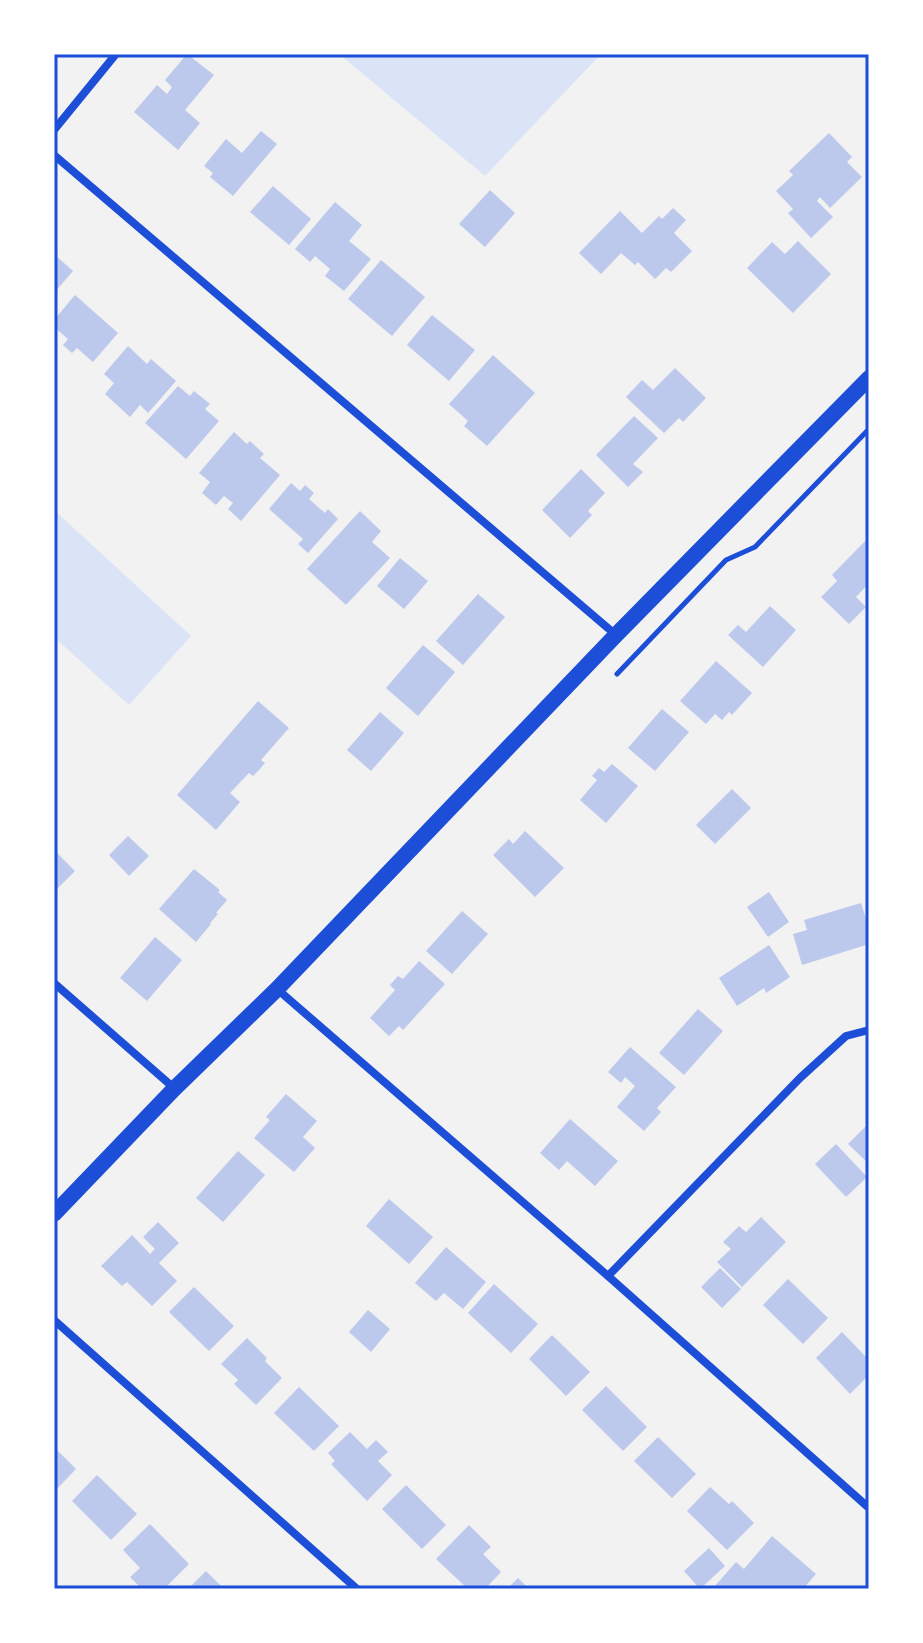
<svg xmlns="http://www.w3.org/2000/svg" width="923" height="1643" viewBox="0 0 923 1643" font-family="Helvetica,sans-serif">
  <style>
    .green { fill: #dbe4f7 }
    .building { fill: #bdc9ec }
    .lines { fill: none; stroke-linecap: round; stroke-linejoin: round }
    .path { stroke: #1d4ed8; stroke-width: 5 }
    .minor { stroke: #1d4ed8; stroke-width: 8 }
    .secondary { stroke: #1d4ed8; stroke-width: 16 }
    .neatline { fill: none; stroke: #1d4ed8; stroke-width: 3 }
  </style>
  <rect width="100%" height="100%" fill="#f2f2f2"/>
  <g class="green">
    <path d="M 339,54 L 601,54 L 485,176 Z"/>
    <path d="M 54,510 L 191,636 L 129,705 L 54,637 Z"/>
  </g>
  <g class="building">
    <path d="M 187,54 L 214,75 L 185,110 L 200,123 L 178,150 L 134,112 L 157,85 L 167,94 L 172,87 L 165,80 Z"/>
    <path d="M 261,131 L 277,144 L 233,196 L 210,177 L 213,173 L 204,166 L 226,139 L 242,153 Z"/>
    <path d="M 829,133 L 852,157 L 847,162 L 862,177 L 830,208 L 820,197 L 817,201 L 833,217 L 811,238 L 788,213 L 793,209 L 776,191 L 793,175 L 789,171 Z"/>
    <path d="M 273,186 L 311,219 L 289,245 L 250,212 Z"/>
    <path d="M 490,190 L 515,213 L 485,247 L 459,224 Z"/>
    <path d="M 335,202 L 362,225 L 349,241 L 371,259 L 344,291 L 325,276 L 330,269 L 315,256 L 310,262 L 295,249 Z"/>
    <path d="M 673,208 L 686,220 L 674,233 L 692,251 L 671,272 L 666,268 L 655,279 L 638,262 L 635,265 L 621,253 L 601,274 L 579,253 L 620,211 L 642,233 L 659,216 L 662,219 Z"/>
    <path d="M 798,241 L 831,274 L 793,313 L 747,268 L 772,242 L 785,254 Z"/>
    <path d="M 54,248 L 58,252 L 55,255 L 73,271 L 54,293 Z"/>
    <path d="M 381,260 L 425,297 L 392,336 L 348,299 Z"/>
    <path d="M 75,295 L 118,333 L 93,362 L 77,348 L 72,353 L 63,345 L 68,339 L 54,327 L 54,320 Z"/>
    <path d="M 432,315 L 475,350 L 449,381 L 407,345 Z"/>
    <path d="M 128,346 L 147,364 L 151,359 L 176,381 L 148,413 L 140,405 L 130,417 L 105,394 L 114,383 L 104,374 Z"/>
    <path d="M 493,355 L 535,393 L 487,446 L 464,426 L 468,421 L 449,404 Z"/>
    <path d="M 675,368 L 706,398 L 683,422 L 679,418 L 664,433 L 626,397 L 642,380 L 653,390 Z"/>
    <path d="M 178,386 L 190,396 L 194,391 L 210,404 L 205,409 L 219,421 L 186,459 L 145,423 Z"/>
    <path d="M 634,416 L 658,438 L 633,464 L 643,472 L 628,487 L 596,455 Z"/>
    <path d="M 234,432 L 247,444 L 250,441 L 264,454 L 260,458 L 280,475 L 241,521 L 228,509 L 233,503 L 224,496 L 216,505 L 202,493 L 210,482 L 199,473 Z"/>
    <path d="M 581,469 L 605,493 L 588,511 L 592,515 L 570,538 L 542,510 Z"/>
    <path d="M 291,483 L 300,491 L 305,485 L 314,493 L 309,499 L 325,513 L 328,509 L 338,519 L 308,553 L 298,544 L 303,539 L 269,509 Z"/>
    <path d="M 360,511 L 381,531 L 372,542 L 390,558 L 346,605 L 307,569 Z"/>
    <path d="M 869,537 L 869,583 L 856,597 L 866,607 L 849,624 L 821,597 L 837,581 L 832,575 Z"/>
    <path d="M 400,558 L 428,581 L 404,609 L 377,586 Z"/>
    <path d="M 478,594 L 505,617 L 463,665 L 436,641 Z"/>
    <path d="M 770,606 L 796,630 L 763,667 L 728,635 L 738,625 L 746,632 Z"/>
    <path d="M 423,645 L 455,672 L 418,716 L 386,688 Z"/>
    <path d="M 716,661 L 752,693 L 732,715 L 729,712 L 722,720 L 715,714 L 706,724 L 680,701 Z"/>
    <path d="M 258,701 L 289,728 L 261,760 L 265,763 L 258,771 L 253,776 L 249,773 L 230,793 L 240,802 L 216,830 L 177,795 Z"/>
    <path d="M 662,709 L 689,732 L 655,771 L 628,748 Z"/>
    <path d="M 380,712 L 404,733 L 371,771 L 347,750 Z"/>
    <path d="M 612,764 L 638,786 L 606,823 L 580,800 L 597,780 L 592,776 L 599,768 L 604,772 Z"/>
    <path d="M 732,789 L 751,808 L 715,844 L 696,825 Z"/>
    <path d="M 525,831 L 564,868 L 535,897 L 493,855 L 509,839 L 513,844 Z"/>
    <path d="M 128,836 L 149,856 L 129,876 L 109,855 Z"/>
    <path d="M 54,850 L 75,871 L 54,892 Z"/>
    <path d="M 194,869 L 220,890 L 218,892 L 227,900 L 216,913 L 218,914 L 210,923 L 211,924 L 196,942 L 159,909 Z"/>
    <path d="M 769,892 L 789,922 L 768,937 L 747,907 Z"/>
    <path d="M 861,903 L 869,928 L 869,944 L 802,965 L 793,934 L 807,930 L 804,920 Z"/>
    <path d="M 462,911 L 488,934 L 452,974 L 426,951 Z"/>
    <path d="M 155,937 L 182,960 L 147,1001 L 120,978 Z"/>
    <path d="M 769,945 L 790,977 L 766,993 L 764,988 L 737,1006 L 719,978 Z"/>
    <path d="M 419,961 L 445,984 L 403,1030 L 399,1026 L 389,1036 L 370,1018 L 395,990 L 390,985 L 398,976 L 403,979 Z"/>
    <path d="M 698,1009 L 723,1031 L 684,1075 L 659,1053 Z"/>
    <path d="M 630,1047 L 676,1087 L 657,1108 L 661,1112 L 644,1131 L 617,1107 L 635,1086 L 625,1077 L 621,1083 L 608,1072 Z"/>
    <path d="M 286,1094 L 317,1121 L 303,1137 L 315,1148 L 294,1172 L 254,1138 L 270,1120 L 266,1117 Z"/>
    <path d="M 570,1119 L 618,1161 L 595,1186 L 567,1161 L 559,1170 L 540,1153 Z"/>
    <path d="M 869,1123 L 869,1164 L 848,1144 Z"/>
    <path d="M 836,1144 L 867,1177 L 846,1197 L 815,1164 Z"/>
    <path d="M 238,1151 L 265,1175 L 223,1222 L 196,1198 Z"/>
    <path d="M 389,1199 L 433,1237 L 409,1264 L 366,1226 Z"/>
    <path d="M 761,1217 L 786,1242 L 742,1287 L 717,1262 L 731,1249 L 723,1242 L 739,1226 L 746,1232 Z"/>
    <path d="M 158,1222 L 179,1243 L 159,1263 L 177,1281 L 152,1306 L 127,1282 L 122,1286 L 101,1266 L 132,1235 L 150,1254 L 155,1249 L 143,1237 Z"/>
    <path d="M 446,1247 L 486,1282 L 463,1309 L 444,1293 L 436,1301 L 415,1283 Z"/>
    <path d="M 720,1268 L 741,1289 L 722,1308 L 701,1287 Z"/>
    <path d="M 788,1279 L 828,1318 L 803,1344 L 763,1305 Z"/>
    <path d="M 494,1284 L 538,1324 L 511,1353 L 468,1313 Z"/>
    <path d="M 194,1287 L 234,1326 L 209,1351 L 169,1312 Z"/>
    <path d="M 368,1310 L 390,1329 L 371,1352 L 349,1332 Z"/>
    <path d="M 842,1332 L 869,1360 L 869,1375 L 850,1394 L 816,1358 Z"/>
    <path d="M 552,1335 L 590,1372 L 566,1396 L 529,1359 Z"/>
    <path d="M 247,1338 L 267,1358 L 265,1361 L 282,1378 L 256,1405 L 234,1384 L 238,1380 L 221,1364 Z"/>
    <path d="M 606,1386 L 647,1427 L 623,1451 L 582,1410 Z"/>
    <path d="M 299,1387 L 339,1426 L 314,1451 L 274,1413 Z"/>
    <path d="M 350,1432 L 367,1449 L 376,1440 L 388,1452 L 378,1461 L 392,1475 L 367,1501 L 331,1464 L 335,1461 L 328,1453 Z"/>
    <path d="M 658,1437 L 696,1474 L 672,1498 L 634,1461 Z"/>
    <path d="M 54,1447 L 76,1469 L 54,1492 Z"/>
    <path d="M 97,1475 L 137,1514 L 111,1540 L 72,1501 Z"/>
    <path d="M 406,1485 L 446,1525 L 422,1549 L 382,1509 Z"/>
    <path d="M 710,1487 L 729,1504 L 732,1501 L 754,1523 L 727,1550 L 687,1511 Z"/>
    <path d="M 150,1524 L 189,1564 L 164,1589 L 161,1587 L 159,1589 L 142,1589 L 130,1577 L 140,1568 L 123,1550 Z"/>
    <path d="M 469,1525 L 491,1547 L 483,1554 L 501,1572 L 485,1589 L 468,1589 L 436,1559 Z"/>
    <path d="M 772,1536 L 816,1574 L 803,1589 L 746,1589 L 743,1586 L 741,1589 L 717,1589 L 714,1587 L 736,1562 L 744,1569 Z"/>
    <path d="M 709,1548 L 725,1566 L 700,1589 L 684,1571 Z"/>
    <path d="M 206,1571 L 224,1589 L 188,1589 Z"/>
    <path d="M 518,1578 L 529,1589 L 507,1589 Z"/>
  </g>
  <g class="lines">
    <path class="path" d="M 617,674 L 726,560 L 755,547 L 869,429"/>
    <g class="minor">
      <path d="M 54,130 L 116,54"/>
      <path d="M 54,155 L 616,635"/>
      <path d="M 54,983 L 174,1088"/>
      <path d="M 277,989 L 608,1276 L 869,1508"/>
      <path d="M 608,1276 L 800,1078 L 846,1036 L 869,1030"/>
      <path d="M 54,1320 L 357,1589"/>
    </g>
    <path class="secondary" d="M 54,1214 L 174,1089 L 277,989 L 616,635 L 869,378"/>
  </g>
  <rect width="923" height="1643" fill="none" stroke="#ffffff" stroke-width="112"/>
  <rect x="56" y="56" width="811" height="1531" class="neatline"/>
</svg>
